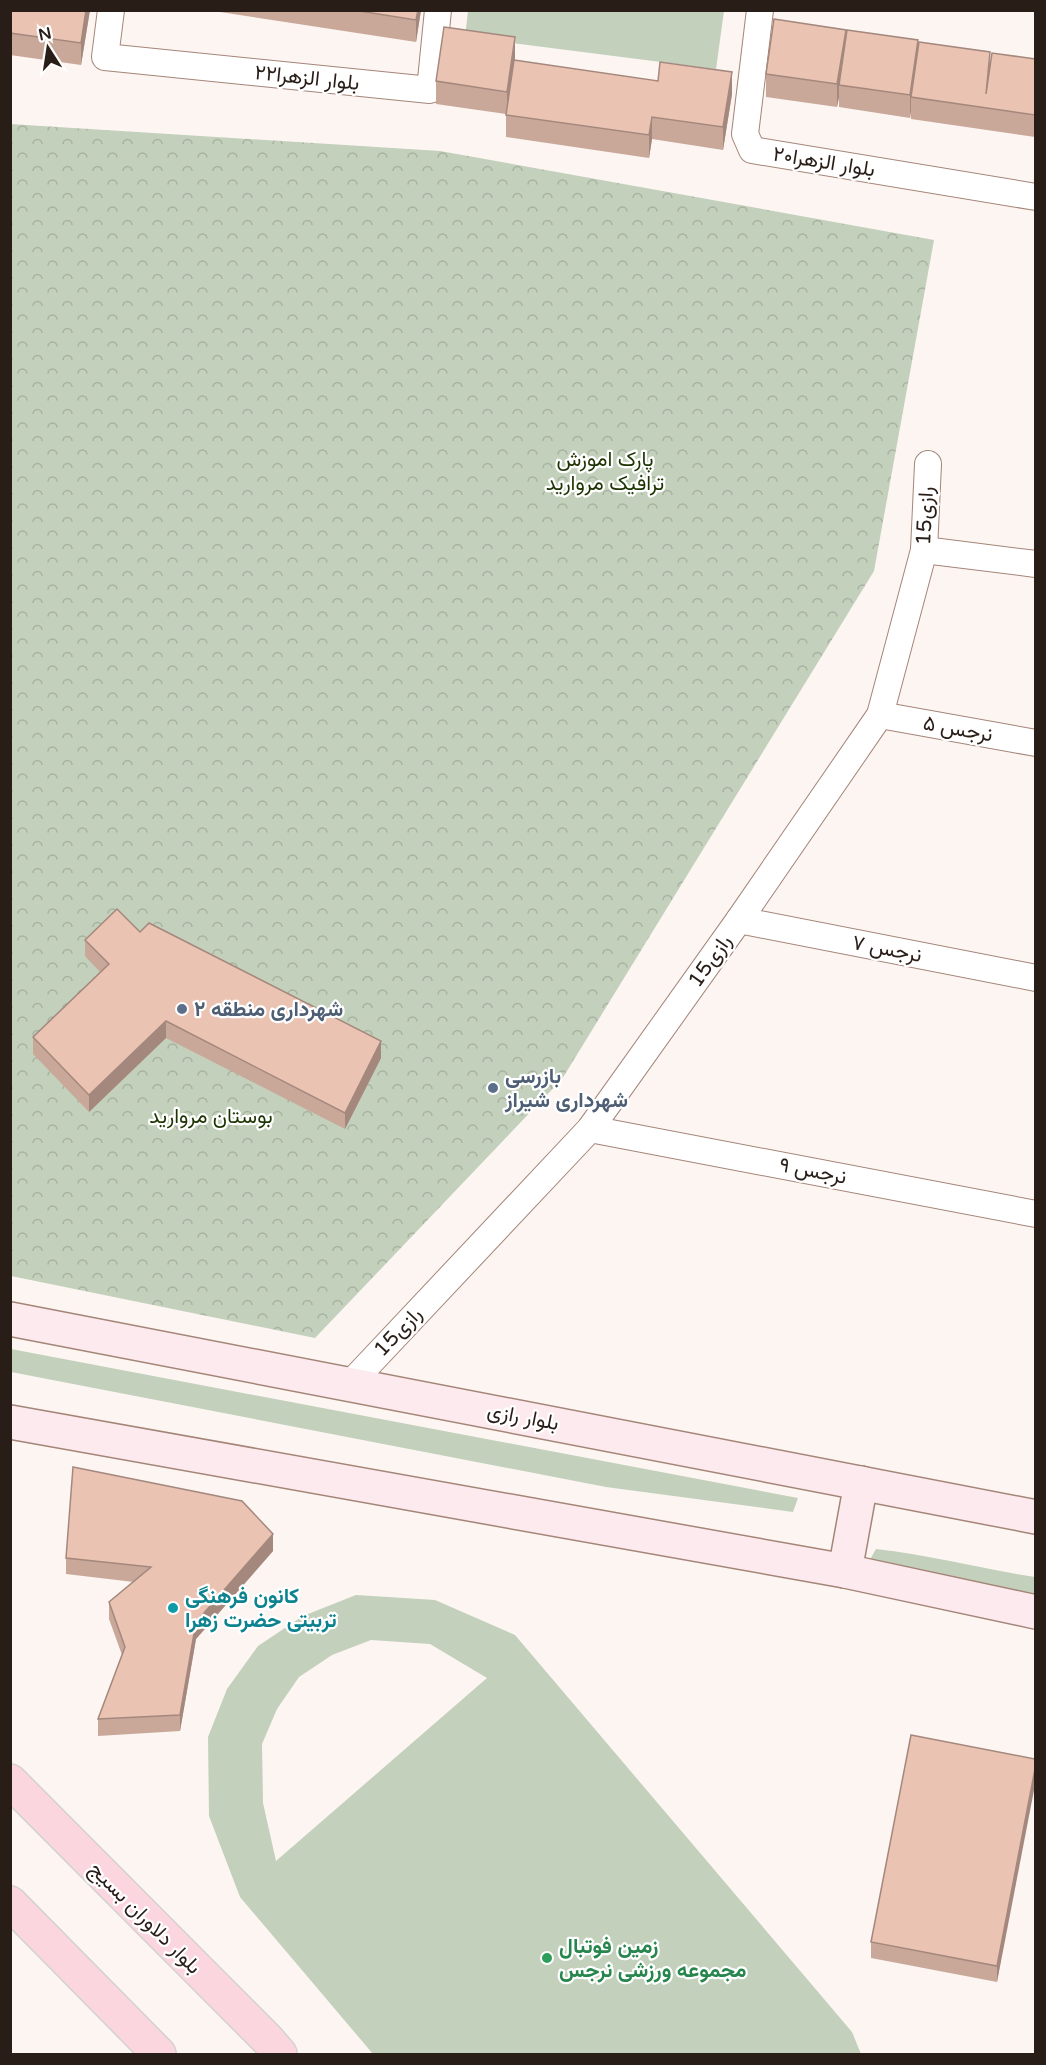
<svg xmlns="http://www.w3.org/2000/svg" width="1046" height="2065" viewBox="0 0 1046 2065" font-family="'Varela Round',Vazirmatn,sans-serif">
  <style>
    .grass { fill: #c3d0bb; fill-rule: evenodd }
    .park { fill: url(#park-crowns) }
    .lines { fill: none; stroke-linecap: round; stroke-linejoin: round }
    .street-casing { stroke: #a48578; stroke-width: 28 }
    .secondary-casing { stroke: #a48578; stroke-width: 36 }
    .primary-casing { stroke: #d4d2d1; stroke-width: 36 }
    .street { stroke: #fff; stroke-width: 26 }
    .secondary { stroke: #fdeaef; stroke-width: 33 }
    .primary { stroke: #fbd6df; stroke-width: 33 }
    .wall { fill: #c9a89a }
    .shaded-wall { fill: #a4887d }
    .building { fill: #eac3b3; stroke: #a4887d; stroke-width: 1.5 }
    .service-dot { fill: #5c6f8a; stroke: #fff; stroke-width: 2 }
    .culture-dot { fill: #0f9aa8; stroke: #fff; stroke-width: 2 }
    .leisure-dot { fill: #2e9e5b; stroke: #fff; stroke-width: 2 }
    .labels { text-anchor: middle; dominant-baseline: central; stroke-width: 4.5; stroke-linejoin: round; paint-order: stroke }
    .street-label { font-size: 21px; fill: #291d18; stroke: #fff }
    .park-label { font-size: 21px; fill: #1d3402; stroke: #fff }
    .service-label { font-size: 21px; font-weight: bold; fill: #4e5e75; stroke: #fff; text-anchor: start }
    .culture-label { font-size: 21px; font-weight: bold; fill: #0d838f; stroke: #fff; text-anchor: start }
    .leisure-label { font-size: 21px; font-weight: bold; fill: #27864d; stroke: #fff; text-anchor: start }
  </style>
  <defs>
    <pattern id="park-crowns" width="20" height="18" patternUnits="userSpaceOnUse" patternTransform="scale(1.5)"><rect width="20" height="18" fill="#c3d0bb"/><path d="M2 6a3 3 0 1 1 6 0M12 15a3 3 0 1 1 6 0" fill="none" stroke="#a8b2a0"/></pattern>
  </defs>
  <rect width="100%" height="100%" fill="#fcf5f2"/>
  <g class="grass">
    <path d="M 468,11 L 724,11 L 716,69 L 465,37 Z"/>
    <path d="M 10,1349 L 11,1349 L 798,1498 L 793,1512 L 606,1487 L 11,1372 Z"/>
    <path d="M 876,1549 C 930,1555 982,1569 1035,1577 L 1035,1595 L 868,1563 Z"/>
    <path d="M 356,1595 L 435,1600 L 515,1635 L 852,2032 L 861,2054 L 373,2054 L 240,1897 L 209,1816 L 208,1737 L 227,1689 L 258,1646 L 303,1616 ZM 371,1640 L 430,1644 L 487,1678 L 276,1861 L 263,1803 L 262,1744 L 277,1709 L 299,1677 L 332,1655 Z"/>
  </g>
  <path class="park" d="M 10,124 L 440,151 L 934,240 L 874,571 L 562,1079 L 315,1338 L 11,1276 Z"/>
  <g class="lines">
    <g class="street-casing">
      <g id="street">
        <path d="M 111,10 L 105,57 L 430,90 L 438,10"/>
        <path d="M 760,10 L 745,134 L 752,150 L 1036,197"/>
        <path d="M 924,550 L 1036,564"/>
        <path d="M 880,715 L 1036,743"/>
        <path d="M 739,920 L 1036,978"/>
        <path d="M 590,1129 L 1036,1214"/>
        <path d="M 350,1384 L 590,1129 L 739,920 L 880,715 L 924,550 L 928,464"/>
      </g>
    </g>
    <g class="secondary-casing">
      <g id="secondary">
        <path d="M 10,1319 L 1036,1517"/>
        <path d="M 10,1422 L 845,1571 L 1036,1612"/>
        <path d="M 845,1571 L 861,1483"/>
      </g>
    </g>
    <g class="primary-casing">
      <g id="primary">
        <path d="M 10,1781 L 268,2040 L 280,2054"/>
        <path d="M 10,1903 L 159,2054"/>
      </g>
    </g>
    <use href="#street" class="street"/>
    <use href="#secondary" class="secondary"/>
    <use href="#primary" class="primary"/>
  </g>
  <g class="wall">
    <path d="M 10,10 L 90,10 L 81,65 L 10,55 Z"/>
    <path d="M 207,10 L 421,10 L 416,42 Z"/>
    <path d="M 846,39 L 918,49 L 990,62 L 1035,59 L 1035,137 L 911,119 L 911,110 L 910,118 L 839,107 L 839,97 L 837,107 L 766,97 L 766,74 Z"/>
    <path d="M 515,60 L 732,94 L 723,150 L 652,139 L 649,158 L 506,137 L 506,114 L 436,104 L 436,81 Z"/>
    <path d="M 140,932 L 381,1058 L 345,1129 L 166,1038 L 89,1112 L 33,1054 L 33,1037 L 100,972 L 85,956 L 85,940 Z"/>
    <path d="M 273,1551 L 196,1639 L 180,1731 L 98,1736 L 98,1719 L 122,1655 L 109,1619 L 109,1602 L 134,1582 L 66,1574 L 66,1558 Z"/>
    <path d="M 1035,1759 L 997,1982 L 871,1958 L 871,1942 Z"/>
  </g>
  <g class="shaded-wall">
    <path d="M 86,10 L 90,10 L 81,65 L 81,43 Z"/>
    <path d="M 418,10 L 421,10 L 416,42 L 416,20 Z"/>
    <path d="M 846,30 L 846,52 L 839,85 L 839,97 L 837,107 L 837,84 Z"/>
    <path d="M 515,37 L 515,59 L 507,114 L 507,92 Z"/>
    <path d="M 918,40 L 918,63 L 911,97 L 911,110 L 910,118 L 910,95 Z"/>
    <path d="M 732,72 L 732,94 L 723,150 L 723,127 Z"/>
    <path d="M 652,117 L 652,139 L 649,158 L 649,135 Z"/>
    <path d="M 166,1021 L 166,1038 L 89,1112 L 89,1095 Z"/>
    <path d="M 381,1041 L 381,1058 L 345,1129 L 345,1113 Z"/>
    <path d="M 273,1534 L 273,1551 L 196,1639 L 180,1731 L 180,1715 L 196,1622 Z"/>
    <path d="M 1035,1769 L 1035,1785 L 997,1982 L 997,1966 Z"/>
  </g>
  <g class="building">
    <path d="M 10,10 L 86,10 L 81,43 L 10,33 Z"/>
    <path d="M 353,10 L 418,10 L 416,20 Z"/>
    <path d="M 774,19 L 846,30 L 837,84 L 766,74 Z"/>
    <path d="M 444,27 L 515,37 L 507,92 L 436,81 Z"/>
    <path d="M 847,30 L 918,40 L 910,95 L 839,85 Z"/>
    <path d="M 919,42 L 990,52 L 986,94 L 992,53 L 1035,59 L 1035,115 L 911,97 Z"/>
    <path d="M 514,60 L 658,81 L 660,62 L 732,72 L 723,127 L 652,117 L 649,135 L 506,115 Z"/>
    <path d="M 117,909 L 140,932 L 149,923 L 381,1041 L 345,1113 L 166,1021 L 89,1095 L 33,1037 L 109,964 L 85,940 Z"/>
    <path d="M 73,1467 L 242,1501 L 273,1534 L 196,1622 L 180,1715 L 98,1719 L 125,1647 L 109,1602 L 151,1567 L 66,1558 Z"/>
    <path d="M 911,1735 L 1035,1759 L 1035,1769 L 997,1966 L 871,1942 Z"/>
  </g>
  <g class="service-dot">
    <circle cx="182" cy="1009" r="6"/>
    <circle cx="493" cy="1088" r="6"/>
  </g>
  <circle class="culture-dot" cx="173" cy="1608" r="6"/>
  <circle class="leisure-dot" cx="547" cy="1958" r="6"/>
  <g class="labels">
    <g class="street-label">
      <text transform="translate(307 78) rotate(6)">بلوار الزهرا۲۲</text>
      <text transform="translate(824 162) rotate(9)">بلوار الزهرا۲۰</text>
      <text transform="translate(925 516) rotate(-87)">15رازی</text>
      <text transform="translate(958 729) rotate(10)">نرجس ۵</text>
      <text transform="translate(887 949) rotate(11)">نرجس ۷</text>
      <text transform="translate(710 961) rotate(-55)">15رازی</text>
      <text transform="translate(813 1171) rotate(11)">نرجس ۹</text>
      <text transform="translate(398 1332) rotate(-47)">15رازی</text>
      <text transform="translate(523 1417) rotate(11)">بلوار رازی</text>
      <text transform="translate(145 1918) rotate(45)">بلوار دلاوران بسیج</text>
    </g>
    <g class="park-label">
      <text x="605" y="459">پارک اموزش<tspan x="605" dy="24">ترافیک مروارید</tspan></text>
      <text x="211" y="1116">بوستان مروارید</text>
    </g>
    <g class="service-label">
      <text x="194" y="1009">شهرداری منطقه ۲</text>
      <text x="505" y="1076">بازرسی<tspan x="505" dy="24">شهرداری شیراز</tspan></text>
    </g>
    <g class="culture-label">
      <text x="185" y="1596">کانون فرهنگی<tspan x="185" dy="24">تربیتی حضرت زهرا</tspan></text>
    </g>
    <g class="leisure-label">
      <text x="559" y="1946">زمین فوتبال<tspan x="559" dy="24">مجموعه ورزشی نرجس</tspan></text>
    </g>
  </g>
  <rect width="1046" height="2065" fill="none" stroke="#291d18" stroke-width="24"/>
  <g transform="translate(48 48) rotate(348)" stroke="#ffffff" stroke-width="4.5" paint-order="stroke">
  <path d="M0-4.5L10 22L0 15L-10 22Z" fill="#291d18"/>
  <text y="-9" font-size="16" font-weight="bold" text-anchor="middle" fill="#291d18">N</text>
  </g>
</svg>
